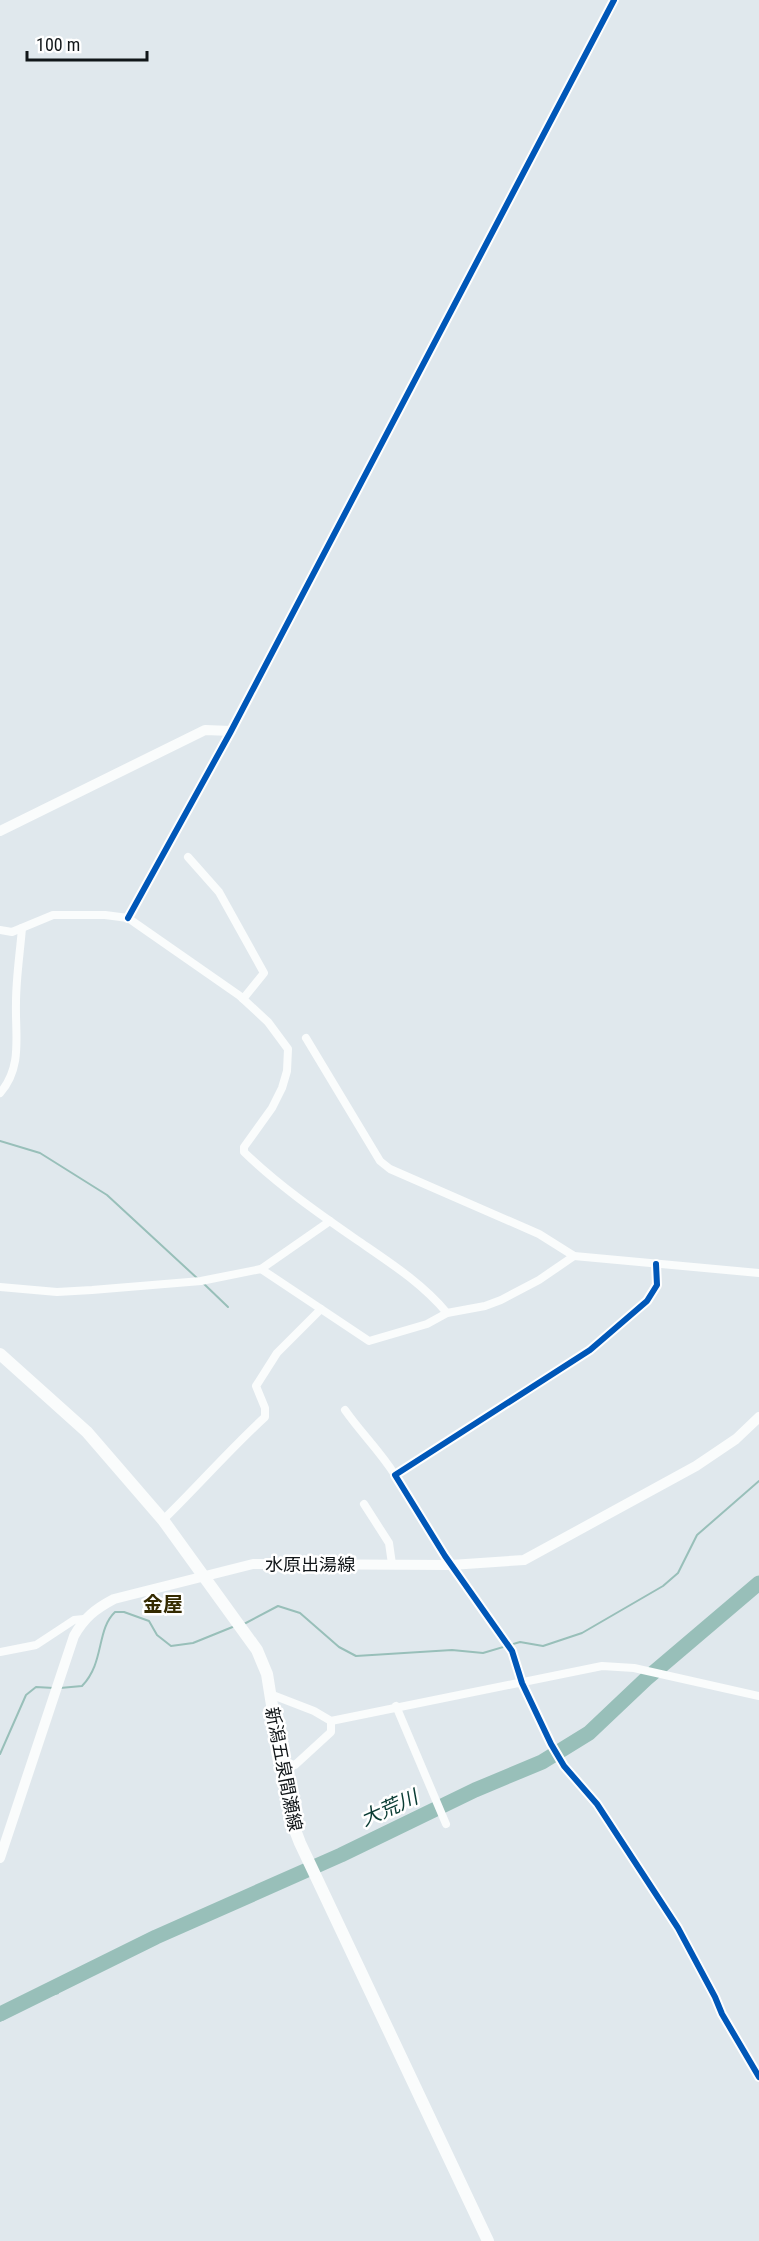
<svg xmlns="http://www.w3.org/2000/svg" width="759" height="2241" viewBox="0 0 759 2241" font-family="'Roboto Condensed','Noto Sans JP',sans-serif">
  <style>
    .water { fill: #98bfb9 }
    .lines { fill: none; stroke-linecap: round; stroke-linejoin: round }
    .stream { stroke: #98bfb9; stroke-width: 2 }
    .river { stroke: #98bfb9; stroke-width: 15 }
    .street { stroke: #fafcfc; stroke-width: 8 }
    .secondary { stroke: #fafcfc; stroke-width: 10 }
    .primary { stroke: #fafcfc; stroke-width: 12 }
    .cycleway-casing { stroke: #fff; stroke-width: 10 }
    .cycleway { stroke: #0057b8; stroke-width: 6 }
    .labels { text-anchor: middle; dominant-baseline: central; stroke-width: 5; stroke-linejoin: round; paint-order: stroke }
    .street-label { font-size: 18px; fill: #111619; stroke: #fff }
    .neighbourhood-label { font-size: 20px; font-weight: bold; fill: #342a00; stroke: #fff }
    .water-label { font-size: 20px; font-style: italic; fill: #0a3c34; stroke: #fff }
  </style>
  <rect width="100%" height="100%" fill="#e0e8ed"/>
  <path class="water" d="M 54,1983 L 59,1994 L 47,1997 L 0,2022 L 0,2008 Z"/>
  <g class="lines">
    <g class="stream">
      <path d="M 0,1141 L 40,1153 L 107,1195 L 198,1279"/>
      <path d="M 202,1282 L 228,1307"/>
      <path d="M 244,1624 L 278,1606 L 300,1613 L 339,1647 L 356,1656 L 452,1650 L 483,1653 L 520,1642 L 543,1646 L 582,1633 L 663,1586 L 678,1573 L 697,1535 L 759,1481"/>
      <path d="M 60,1688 L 82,1686 C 105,1662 96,1630 115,1612 L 124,1612 L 149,1621 L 157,1635 L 171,1646 L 193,1643 L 235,1626"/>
      <path d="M 0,1754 L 26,1695 L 36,1687 L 54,1688"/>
    </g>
    <path class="river" d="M 0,2014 L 156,1937 L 341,1855 L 475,1790 L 542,1762 L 589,1733 L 646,1679 L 759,1583"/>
    <g class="street">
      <path d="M 188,857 L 219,892 L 264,973 L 243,999"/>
      <path d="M 128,918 L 230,733 L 614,0"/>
      <path d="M 0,930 L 12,932 L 53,915 L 105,915 L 128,918 L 240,996 L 268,1022 L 288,1049 L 287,1071 L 282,1088 L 272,1108 L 244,1147 L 244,1152 C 278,1185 318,1213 357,1240 C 389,1262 422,1283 447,1313"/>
      <path d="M 306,1038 L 380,1161 L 390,1169 L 539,1234 L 574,1256 L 759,1273"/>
      <path d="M 0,1093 C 23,1067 15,1035 16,1003 C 16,978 20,953 22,928"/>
      <path d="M 656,1264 L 657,1285 L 647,1301 L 590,1350 L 395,1475 L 445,1556 L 512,1651 L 522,1683 L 551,1744 L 564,1766 L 597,1804 L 678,1928 L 715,1997 L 722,2014 L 759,2077"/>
      <path d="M 261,1269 L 330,1221"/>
      <path d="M 0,1287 L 57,1292 L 92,1290 L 201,1281 L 261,1269 L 369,1341 L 427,1324 L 447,1313 L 485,1306 L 501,1300 L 539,1280 L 574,1256"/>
      <path d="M 345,1410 C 361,1433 380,1451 395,1475"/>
      <path d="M 364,1504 L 389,1543 L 392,1564"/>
      <path d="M 163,1520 C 198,1486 229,1450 265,1417 L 265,1408 L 256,1386 L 277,1353 L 321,1309"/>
      <path d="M 0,1652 L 36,1645 L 74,1620 L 84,1619"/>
      <path d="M 270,1694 L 314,1711 L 331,1721 L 602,1666 L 634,1668 L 759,1696"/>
      <path d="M 396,1706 L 446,1824"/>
      <path d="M 282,1761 L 295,1765 L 331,1732 L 331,1721"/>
    </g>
    <g class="secondary">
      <path d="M 0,831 L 205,730 L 231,731"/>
      <path d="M 0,1858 L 74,1636 C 84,1618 95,1609 114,1599 L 253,1564 L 451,1565 L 524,1560 L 696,1466 L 736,1439 L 759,1417"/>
    </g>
    <path class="primary" d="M 0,1354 L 87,1432 L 163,1520 L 257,1650 L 267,1674 L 290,1817 L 300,1843 L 488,2241"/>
    <g class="cycleway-casing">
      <g id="cycleway">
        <path d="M 128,918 L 230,733 L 614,0"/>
        <path d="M 656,1264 L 657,1285 L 647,1301 L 590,1350 L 395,1475 L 445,1556 L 512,1651 L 522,1683 L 551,1744 L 564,1766 L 597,1804 L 678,1928 L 715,1997 L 722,2014 L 759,2077"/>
      </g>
    </g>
    <use href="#cycleway" class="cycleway"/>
  </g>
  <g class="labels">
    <g class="street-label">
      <text x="310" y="1564">水原出湯線</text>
      <text transform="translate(284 1769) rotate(79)">新潟五泉間瀬線</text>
    </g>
    <g class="neighbourhood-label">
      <text x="163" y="1604">金屋</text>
    </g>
    <g class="water-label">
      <text transform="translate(389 1808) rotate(-24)">大荒川</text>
    </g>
  </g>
  <path d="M27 51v9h120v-9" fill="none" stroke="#111619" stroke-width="3"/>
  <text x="36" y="51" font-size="18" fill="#111619" stroke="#ffffff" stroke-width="4.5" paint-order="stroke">100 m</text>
</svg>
